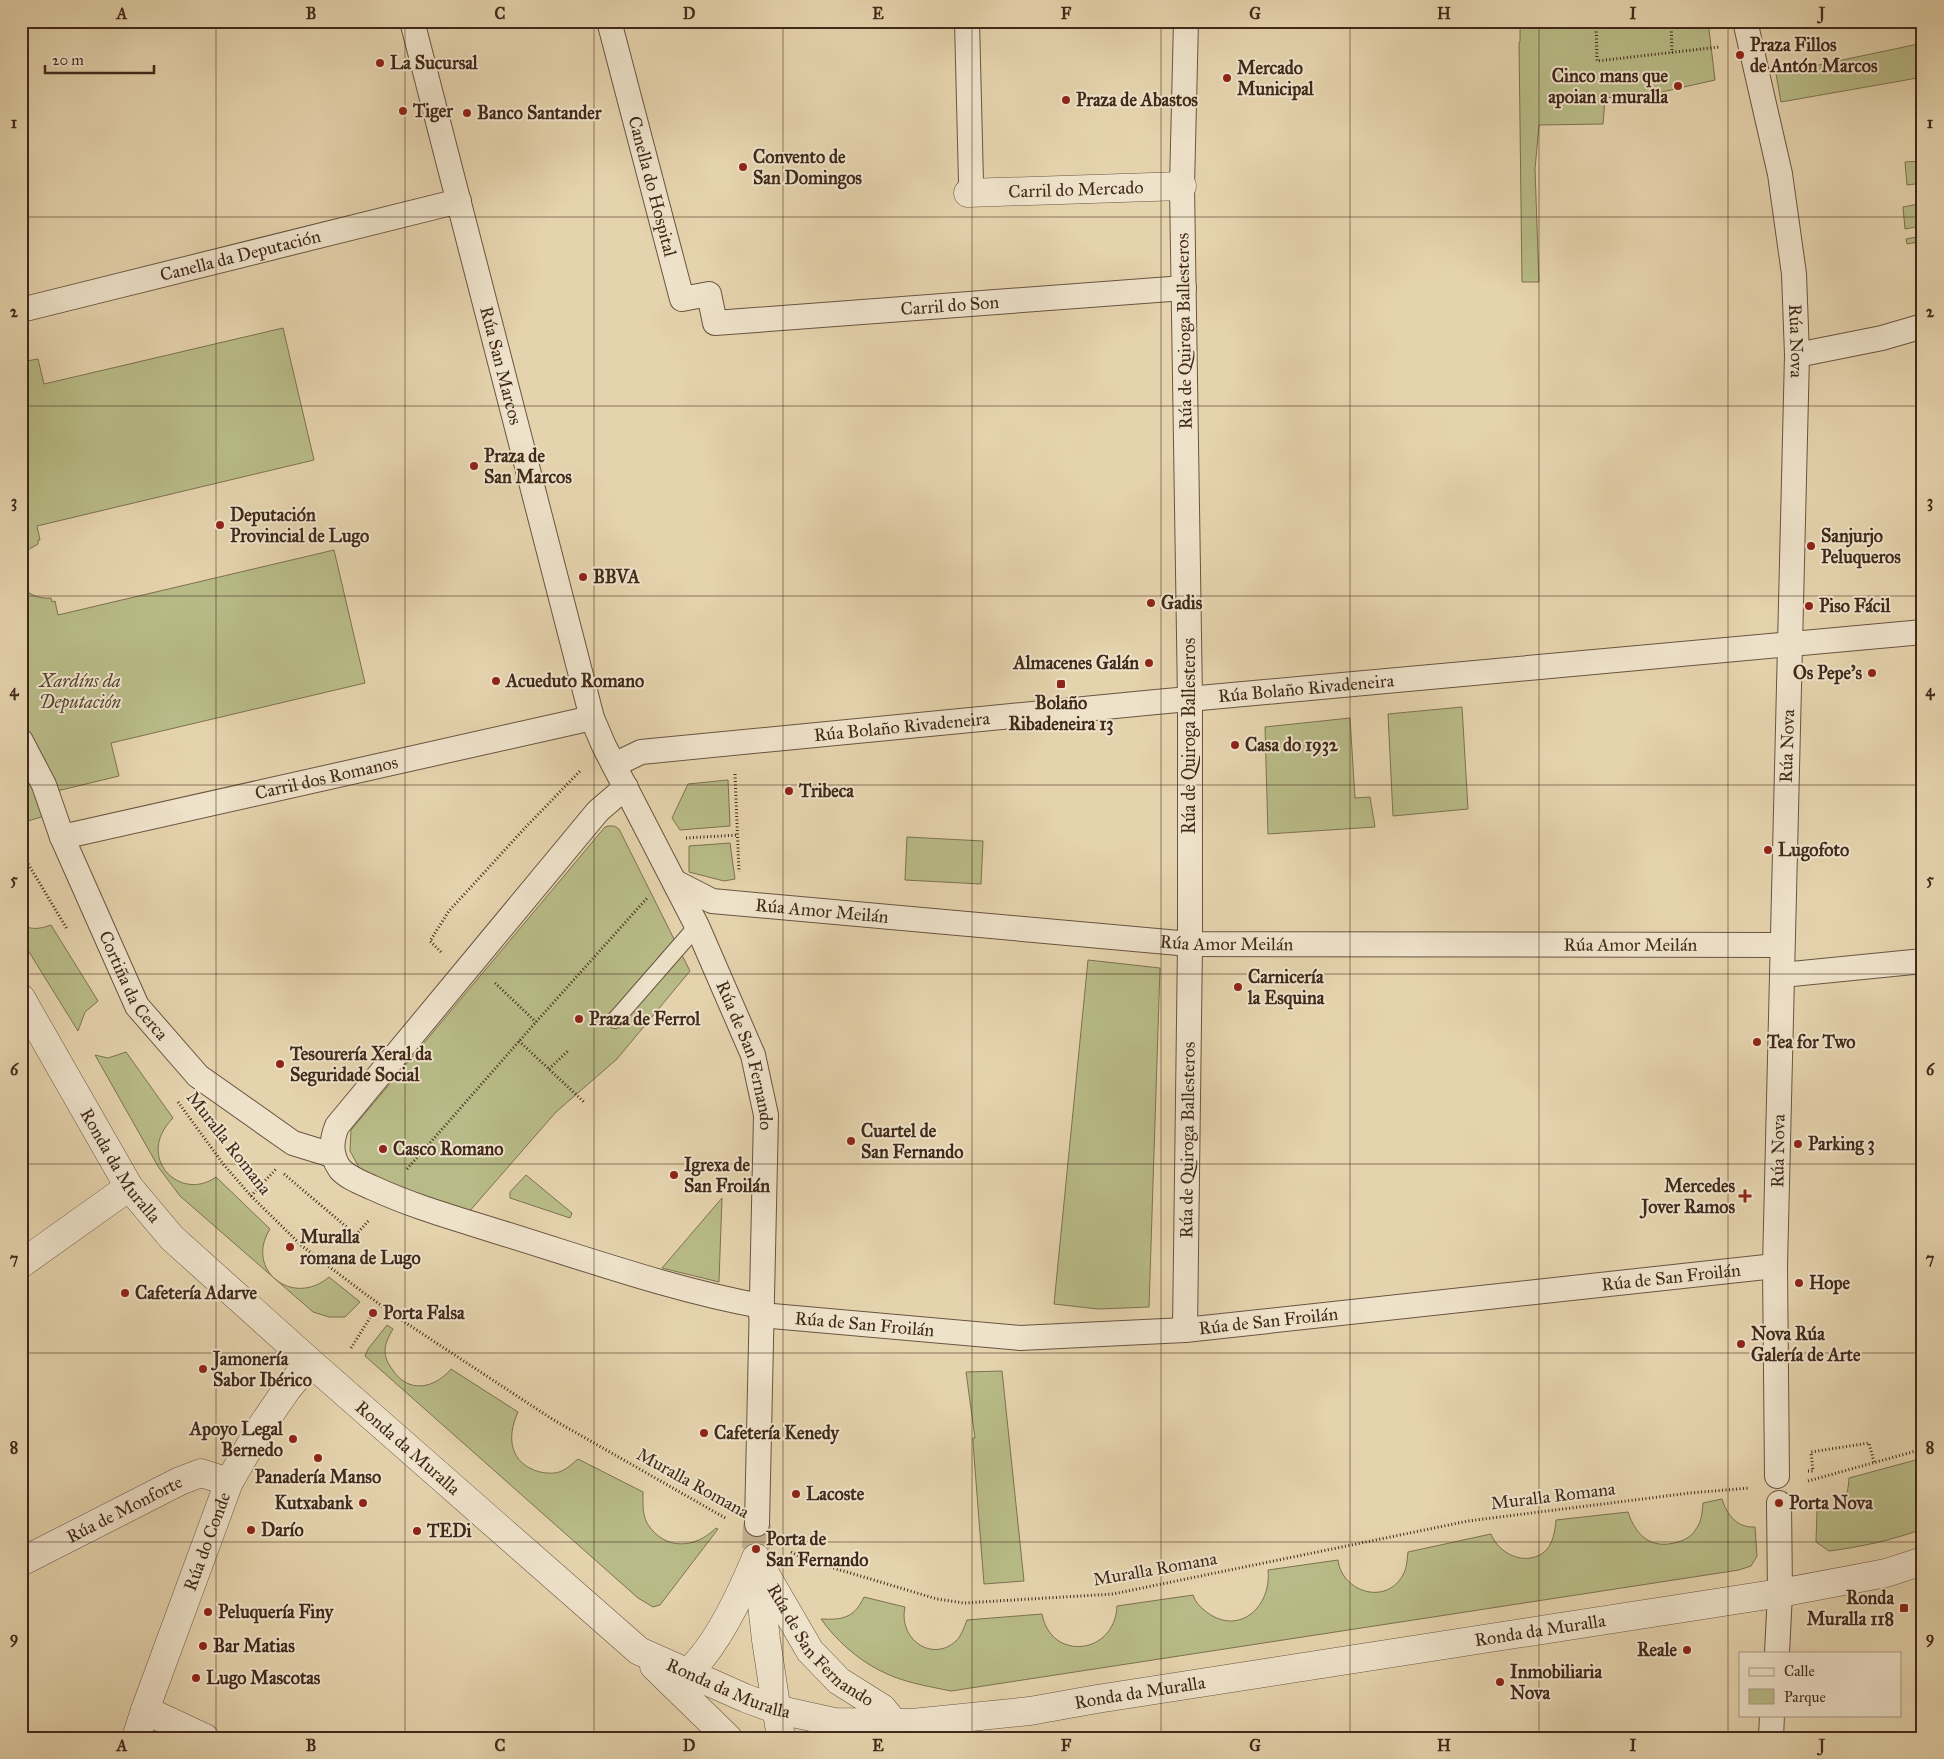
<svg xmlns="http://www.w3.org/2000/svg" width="1944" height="1759" viewBox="0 0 1944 1759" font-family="'IM FELL Great Primer',serif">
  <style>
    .green { fill: #b8bb87; stroke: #7c7251 }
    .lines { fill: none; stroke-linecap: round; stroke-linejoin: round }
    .minor-tunnel { stroke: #c4b190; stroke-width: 28; stroke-dasharray: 28 14; stroke-linecap: butt }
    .service-casing { stroke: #6a5440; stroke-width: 18 }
    .pedestrian-casing { stroke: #6a5440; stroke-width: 26 }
    .minor-casing { stroke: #6a5440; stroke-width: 29 }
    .tertiary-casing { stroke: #6a5440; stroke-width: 29 }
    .path { stroke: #41291b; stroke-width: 3; stroke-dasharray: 1 2.5; stroke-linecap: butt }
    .service { stroke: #eee2ca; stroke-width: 16 }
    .pedestrian { stroke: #eee2ca; stroke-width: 24 }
    .minor { stroke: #eee2ca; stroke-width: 28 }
    .tertiary { stroke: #eee2ca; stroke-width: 28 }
    .grid { fill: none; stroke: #41291b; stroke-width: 1; stroke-opacity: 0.55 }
    .poi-dot { fill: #8f2418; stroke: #eee2ca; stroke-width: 2 }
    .labels { text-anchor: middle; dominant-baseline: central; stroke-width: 4; stroke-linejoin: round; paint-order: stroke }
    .poi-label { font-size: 18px; font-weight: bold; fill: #41291b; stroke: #eee2ca; text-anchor: start }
    .street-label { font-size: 18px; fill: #41291b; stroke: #eee2ca }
    .park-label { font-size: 18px; font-style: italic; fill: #594631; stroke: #eee2ca }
    .neatline { fill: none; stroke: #41291b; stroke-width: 2 }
    .grid-label { font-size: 16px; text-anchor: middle; font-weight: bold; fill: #41291b }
  </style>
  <rect width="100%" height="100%" fill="#e5d3ad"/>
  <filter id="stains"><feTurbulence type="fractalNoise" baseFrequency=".004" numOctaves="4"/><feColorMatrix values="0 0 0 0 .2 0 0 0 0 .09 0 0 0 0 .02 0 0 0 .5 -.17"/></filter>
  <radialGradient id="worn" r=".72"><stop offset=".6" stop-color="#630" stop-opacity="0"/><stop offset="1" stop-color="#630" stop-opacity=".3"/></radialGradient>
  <g class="green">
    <path d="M 1520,21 L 1708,21 L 1715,80 L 1662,92 L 1605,98 L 1603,124 L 1539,125 L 1535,169 L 1539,282 L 1522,282 L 1519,43 L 1520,41 Z"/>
    <path d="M 1923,43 L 1923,77 L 1781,102 L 1776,74 Z"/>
    <path d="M 1923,161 L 1923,183 L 1907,185 L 1905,162 Z"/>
    <path d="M 1923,203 L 1923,241 L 1907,244 L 1906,239 L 1917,237 L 1916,227 L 1905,229 L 1903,207 Z"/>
    <path d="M 283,328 L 314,460 L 37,526 L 40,540 L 38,540 L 38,544 L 26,551 L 21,557 L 21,362 L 38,359 L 44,384 Z"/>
    <path d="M 334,550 L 365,683 L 111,743 L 119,776 L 57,791 L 62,811 L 21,823 L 21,586 C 30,595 38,599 51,598 L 52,602 L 55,601 L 58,615 Z"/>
    <path d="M 1462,707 L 1468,809 L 1393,816 L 1388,714 Z"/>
    <path d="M 1350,718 L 1355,798 L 1370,797 L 1375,827 L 1268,834 L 1265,727 Z"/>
    <path d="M 728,780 L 730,826 L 680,830 L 672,818 L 688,784 Z"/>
    <path d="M 608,826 L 614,826 L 619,829 L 690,971 L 617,1059 L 556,1112 L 468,1213 L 430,1201 L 361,1171 L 350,1151 L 351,1130 L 605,827 Z"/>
    <path d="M 907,837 L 983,841 L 981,884 L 905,880 Z"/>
    <path d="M 730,843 L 735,879 L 724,881 L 689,872 L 689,846 Z"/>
    <path d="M 21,925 C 32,930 40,929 51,925 L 98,1001 L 85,1012 L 78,1031 L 21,939 Z"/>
    <path d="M 1088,960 L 1160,968 L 1149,1307 L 1098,1309 L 1054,1304 Z"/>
    <path d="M 126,1052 L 173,1118 C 134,1157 180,1203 216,1177 L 270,1229 C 244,1270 293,1308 329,1277 L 360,1302 L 345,1317 L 329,1317 L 313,1312 L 180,1196 L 159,1168 L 95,1055 L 108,1058 Z"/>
    <path d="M 526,1175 L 572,1213 L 570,1218 L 510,1198 L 510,1192 Z"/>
    <path d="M 722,1198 L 719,1282 L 662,1268 Z"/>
    <path d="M 387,1325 L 393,1329 C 389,1336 385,1343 385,1351 C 385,1357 388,1364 392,1369 C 408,1394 434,1389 451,1369 L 518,1412 C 506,1438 510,1464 540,1472 C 546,1473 553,1474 559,1472 C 566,1470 572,1464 578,1459 L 643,1492 C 643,1503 642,1513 647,1523 C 664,1551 695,1549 716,1528 L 718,1529 L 660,1605 L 653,1607 L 638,1598 L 365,1356 L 368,1349 Z"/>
    <path d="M 1002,1371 L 1024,1581 L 984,1584 L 973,1443 L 973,1438 L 975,1438 L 966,1372 Z"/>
    <path d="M 1923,1458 L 1923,1529 C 1892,1540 1861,1547 1829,1551 L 1816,1542 L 1817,1511 C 1840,1510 1848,1501 1849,1478 Z"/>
    <path d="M 1722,1499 C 1727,1515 1737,1528 1755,1527 L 1757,1556 L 1751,1566 L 1739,1570 L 951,1691 C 927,1686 901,1682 879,1670 C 857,1659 835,1639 821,1619 C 843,1620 854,1618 864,1597 L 905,1607 C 898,1639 932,1663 956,1641 C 962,1635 964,1627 967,1620 L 1042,1614 C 1051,1662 1115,1655 1117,1606 L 1193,1595 C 1195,1601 1199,1606 1204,1610 C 1237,1638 1272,1608 1268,1570 L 1338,1560 C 1342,1592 1386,1606 1403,1575 C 1407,1568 1407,1560 1408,1552 L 1491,1534 C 1499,1554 1524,1566 1543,1553 C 1553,1546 1555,1531 1556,1520 L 1628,1512 C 1636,1536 1651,1550 1678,1542 C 1685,1540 1692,1536 1696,1529 C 1702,1521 1702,1512 1703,1503 Z"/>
  </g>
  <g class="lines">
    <path class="minor-tunnel" d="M 756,1549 L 757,1524"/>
    <g class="service-casing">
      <path id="service" d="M 615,1020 L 697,926"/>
    </g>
    <g class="pedestrian-casing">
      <g id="pedestrian">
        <path id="s1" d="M 412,21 L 592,718 L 604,746 L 697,926 L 753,1055 L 766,1115 L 757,1524"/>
        <path id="s2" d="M 609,21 L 682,299 L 709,294 L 715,323 L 1184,288"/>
        <path d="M 967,21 L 971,183"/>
        <path id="s3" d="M 1745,21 L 1780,174 L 1794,274 L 1797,355 L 1775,1266 L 1777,1476"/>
        <path id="s4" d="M 21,310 L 459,201"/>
        <path d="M 1797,355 L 1882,338 L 1923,326"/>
        <path id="s5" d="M 21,741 L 44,785 L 62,837 L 137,1006 L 198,1076 L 293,1143 L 332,1155"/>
        <path id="s6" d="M 614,765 L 641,752 L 1156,702 L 1923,632"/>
        <path d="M 626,787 L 598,811 L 337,1126 C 331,1141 330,1155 340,1169 C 348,1178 362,1183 373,1188 C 414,1207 458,1219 502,1233 C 587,1259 673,1290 761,1306"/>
        <path id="s7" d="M 62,837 L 592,718"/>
        <path id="s8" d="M 675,882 L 712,901 L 1190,944 L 1782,945"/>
        <path d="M 1782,975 L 1923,961"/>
        <path id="s9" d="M 761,1315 L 1020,1338 L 1185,1330 L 1775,1266"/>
        <path id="s10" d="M 1185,1330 L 1190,944 L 1190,699 L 1182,186 L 1186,21"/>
        <path d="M 1777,1653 L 1780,1593 L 1779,1503"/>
        <path d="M 1771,1738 L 1772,1715"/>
      </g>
    </g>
    <g class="minor-casing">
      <g id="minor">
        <path id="s11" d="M 968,193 L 1182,186"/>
        <path d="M 21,1264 L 129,1187"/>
        <path id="s12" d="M 756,1558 L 810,1651 L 839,1681 L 882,1708 L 895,1724"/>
        <path id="s13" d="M 21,1562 L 180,1481 L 201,1473 L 229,1482"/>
        <path d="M 758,1568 L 766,1640 L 781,1738"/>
        <path d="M 687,1673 C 716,1648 741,1594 756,1558"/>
        <path d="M 145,1710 L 205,1738"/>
        <path id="s14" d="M 136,1738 L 145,1710 L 229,1482 L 259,1430 L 287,1389 L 310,1362"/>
      </g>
    </g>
    <g class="tertiary-casing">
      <g id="tertiary">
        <path id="s15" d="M 21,998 L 129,1187 L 172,1238 L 310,1362 L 639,1651 L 745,1698 L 775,1709 L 834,1722 L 912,1723 L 1030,1711 L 1097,1699 L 1780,1593 L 1886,1573 L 1923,1561"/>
        <path d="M 654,1666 L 728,1738"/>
      </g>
    </g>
    <g class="path">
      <path d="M 1596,21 L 1597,61 L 1719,47"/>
      <path d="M 1671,21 L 1672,53"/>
      <path d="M 735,774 L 739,872"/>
      <path d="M 686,838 L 738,835"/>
      <path d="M 21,852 L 67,929"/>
      <path d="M 441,952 L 430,941 L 449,911 L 523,830 L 581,770"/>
      <path d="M 495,983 L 536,1022"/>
      <path d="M 519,1041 L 584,1102"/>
      <path d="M 549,1069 L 569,1050"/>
      <path d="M 178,1102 L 224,1165 L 251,1196 L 302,1246 L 364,1293 L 403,1321 L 552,1419 L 727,1519"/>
      <path d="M 407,1169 L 536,1022 L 648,897"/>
      <path d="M 284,1174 L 356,1235 L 369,1220"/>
      <path d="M 251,1196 L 276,1169"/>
      <path d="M 351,1348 L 373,1313"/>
      <path d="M 1808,1471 L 1813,1471 L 1811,1452 L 1869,1443 L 1874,1462"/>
      <path d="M 1808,1481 L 1923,1449"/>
      <path d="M 791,1552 L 807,1560 L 937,1599 L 964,1603 L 1113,1594 L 1468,1521 L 1690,1493 L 1750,1488"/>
    </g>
    <use href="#service" class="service"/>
    <use href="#pedestrian" class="pedestrian"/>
    <use href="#minor" class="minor"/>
    <use href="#tertiary" class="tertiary"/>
  </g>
  <path class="grid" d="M 216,21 L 216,1738M 405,21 L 405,1738M 594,21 L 594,1738M 783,21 L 783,1738M 972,21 L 972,1738M 1161,21 L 1161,1738M 1350,21 L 1350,1738M 1539,21 L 1539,1738M 1728,21 L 1728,1738M 21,217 L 1923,217M 21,406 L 1923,406M 21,596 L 1923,596M 21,785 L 1923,785M 21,974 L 1923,974M 21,1164 L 1923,1164M 21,1353 L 1923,1353M 21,1542 L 1923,1542"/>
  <g class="poi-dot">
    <circle cx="1740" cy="55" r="5"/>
    <circle cx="380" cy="63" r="5"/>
    <circle cx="1227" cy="78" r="5"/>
    <circle cx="1678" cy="86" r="5"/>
    <circle cx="1066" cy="100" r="5"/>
    <circle cx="403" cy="111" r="5"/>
    <circle cx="467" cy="113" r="5"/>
    <circle cx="743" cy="167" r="5"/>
    <circle cx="474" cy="466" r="5"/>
    <circle cx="220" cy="525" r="5"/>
    <circle cx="1811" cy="546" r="5"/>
    <circle cx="583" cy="577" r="5"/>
    <circle cx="1151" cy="603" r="5"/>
    <circle cx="1809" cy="606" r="5"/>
    <circle cx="1149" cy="663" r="5"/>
    <circle cx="1872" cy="673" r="5"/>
    <circle cx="496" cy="681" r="5"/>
    <rect x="1056" y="679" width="10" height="10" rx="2.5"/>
    <circle cx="1235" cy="745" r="5"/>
    <circle cx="789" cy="791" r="5"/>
    <circle cx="1768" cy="850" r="5"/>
    <circle cx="1238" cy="987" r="5"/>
    <circle cx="579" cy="1019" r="5"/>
    <circle cx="1757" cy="1042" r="5"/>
    <circle cx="280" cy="1064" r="5"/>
    <circle cx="851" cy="1141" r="5"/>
    <circle cx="1798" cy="1144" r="5"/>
    <circle cx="383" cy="1149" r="5"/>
    <circle cx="674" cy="1175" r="5"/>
    <path d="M1742.5 1188.5h5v5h5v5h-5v5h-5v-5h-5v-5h5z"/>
    <circle cx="290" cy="1247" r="5"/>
    <circle cx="1799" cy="1283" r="5"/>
    <circle cx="125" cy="1293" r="5"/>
    <circle cx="373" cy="1313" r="5"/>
    <circle cx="1741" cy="1344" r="5"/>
    <circle cx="203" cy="1369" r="5"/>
    <circle cx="704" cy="1433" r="5"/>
    <circle cx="293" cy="1439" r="5"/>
    <circle cx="318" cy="1458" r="5"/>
    <circle cx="796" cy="1494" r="5"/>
    <circle cx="363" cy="1503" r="5"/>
    <circle cx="1779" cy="1503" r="5"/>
    <circle cx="251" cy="1530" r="5"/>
    <circle cx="417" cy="1531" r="5"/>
    <circle cx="756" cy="1549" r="5"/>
    <rect x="1899" y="1603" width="10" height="10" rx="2.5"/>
    <circle cx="208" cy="1612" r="5"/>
    <circle cx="203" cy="1646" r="5"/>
    <circle cx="1687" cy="1650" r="5"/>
    <circle cx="196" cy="1678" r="5"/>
    <circle cx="1500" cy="1682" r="5"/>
  </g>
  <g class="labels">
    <g class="poi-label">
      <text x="1750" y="45">Praza Fillos<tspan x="1750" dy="21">de Antón Marcos</tspan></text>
      <text x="390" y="63">La Sucursal</text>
      <text x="1237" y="68">Mercado<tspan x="1237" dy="21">Municipal</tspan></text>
      <text x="1668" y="76" text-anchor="end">Cinco mans que<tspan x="1668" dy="21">apoian a muralla</tspan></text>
      <text x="1076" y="100">Praza de Abastos</text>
      <text x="413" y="111">Tiger</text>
      <text x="477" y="113">Banco Santander</text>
      <text x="753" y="157">Convento de<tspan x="753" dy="21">San Domingos</tspan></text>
      <text x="484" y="456">Praza de<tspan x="484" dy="21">San Marcos</tspan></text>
      <text x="230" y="515">Deputación<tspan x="230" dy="21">Provincial de Lugo</tspan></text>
      <text x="1821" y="536">Sanjurjo<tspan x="1821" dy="21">Peluqueros</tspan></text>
      <text x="593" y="577">BBVA</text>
      <text x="1161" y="603">Gadis</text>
      <text x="1819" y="606">Piso Fácil</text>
      <text x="1139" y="663" text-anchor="end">Almacenes Galán</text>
      <text x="1862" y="673" text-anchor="end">Os Pepe's</text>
      <text x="506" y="681">Acueduto Romano</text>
      <text x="1061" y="703" text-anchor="middle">Bolaño<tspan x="1061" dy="21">Ribadeneira 13</tspan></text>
      <text x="1245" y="745">Casa do 1932</text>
      <text x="799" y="791">Tribeca</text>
      <text x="1778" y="850">Lugofoto</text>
      <text x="1248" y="977">Carnicería<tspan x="1248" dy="21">la Esquina</tspan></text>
      <text x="589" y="1019">Praza de Ferrol</text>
      <text x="1767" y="1042">Tea for Two</text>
      <text x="290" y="1054">Tesourería Xeral da<tspan x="290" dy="21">Seguridade Social</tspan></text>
      <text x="861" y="1131">Cuartel de<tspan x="861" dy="21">San Fernando</tspan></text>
      <text x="1808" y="1144">Parking 3</text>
      <text x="393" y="1149">Casco Romano</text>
      <text x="684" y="1165">Igrexa de<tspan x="684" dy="21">San Froilán</tspan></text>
      <text x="1735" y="1186" text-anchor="end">Mercedes<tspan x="1735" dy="21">Jover Ramos</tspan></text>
      <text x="300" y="1237">Muralla<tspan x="300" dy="21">romana de Lugo</tspan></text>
      <text x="1809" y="1283">Hope</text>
      <text x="135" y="1293">Cafetería Adarve</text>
      <text x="383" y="1313">Porta Falsa</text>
      <text x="1751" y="1334">Nova Rúa<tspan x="1751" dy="21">Galería de Arte</tspan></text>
      <text x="213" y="1359">Jamonería<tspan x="213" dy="21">Sabor Ibérico</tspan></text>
      <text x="283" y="1429" text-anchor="end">Apoyo Legal<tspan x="283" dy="21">Bernedo</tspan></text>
      <text x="714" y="1433">Cafetería Kenedy</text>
      <text x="318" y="1477" text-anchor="middle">Panadería Manso</text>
      <text x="806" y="1494">Lacoste</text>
      <text x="353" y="1503" text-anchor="end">Kutxabank</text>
      <text x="1789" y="1503">Porta Nova</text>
      <text x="261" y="1530">Darío</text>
      <text x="427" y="1531">TEDi</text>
      <text x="766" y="1539">Porta de<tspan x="766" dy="21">San Fernando</tspan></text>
      <text x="1894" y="1598" text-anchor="end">Ronda<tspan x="1894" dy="21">Muralla 118</tspan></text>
      <text x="218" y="1612">Peluquería Finy</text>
      <text x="213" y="1646">Bar Matias</text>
      <text x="1677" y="1650" text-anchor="end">Reale</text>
      <text x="1510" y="1672">Inmobiliaria<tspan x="1510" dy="21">Nova</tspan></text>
      <text x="206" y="1678">Lugo Mascotas</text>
    </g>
    <g class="street-label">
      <text stroke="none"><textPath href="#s2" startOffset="171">Canella do Hospital</textPath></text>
      <text stroke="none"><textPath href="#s11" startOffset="108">Carril do Mercado</textPath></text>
      <text stroke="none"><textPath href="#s4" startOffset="226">Canella da Deputación</textPath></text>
      <text stroke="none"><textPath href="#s2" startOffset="580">Carril do Son</textPath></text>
      <text transform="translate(1184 331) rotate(-91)">Rúa de Quiroga Ballesteros</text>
      <text stroke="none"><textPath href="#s3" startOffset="325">Rúa Nova</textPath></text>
      <text stroke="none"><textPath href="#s1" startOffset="356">Rúa San Marcos</textPath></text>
      <text stroke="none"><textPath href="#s6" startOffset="698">Rúa Bolaño Rivadeneira</textPath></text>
      <text stroke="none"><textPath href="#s6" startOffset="292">Rúa Bolaño Rivadeneira</textPath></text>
      <text transform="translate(1189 736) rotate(-90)">Rúa de Quiroga Ballesteros</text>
      <text transform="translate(1787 746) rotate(-88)">Rúa Nova</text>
      <text stroke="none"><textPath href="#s7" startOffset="271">Carril dos Romanos</textPath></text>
      <text stroke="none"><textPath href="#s8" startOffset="152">Rúa Amor Meilán</textPath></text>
      <text stroke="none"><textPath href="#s8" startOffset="558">Rúa Amor Meilán</textPath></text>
      <text stroke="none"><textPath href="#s8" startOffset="962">Rúa Amor Meilán</textPath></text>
      <text stroke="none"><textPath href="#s5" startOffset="270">Cortiña da Cerca</textPath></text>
      <text stroke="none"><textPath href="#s1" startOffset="1092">Rúa de San Fernando</textPath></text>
      <text stroke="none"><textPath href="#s10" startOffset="190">Rúa de Quiroga Ballesteros</textPath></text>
      <text transform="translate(229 1143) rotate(52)">Muralla Romana</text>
      <text transform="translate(1778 1151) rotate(-89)">Rúa Nova</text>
      <text stroke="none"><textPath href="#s15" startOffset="195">Ronda da Muralla</textPath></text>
      <text stroke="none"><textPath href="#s9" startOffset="914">Rúa de San Froilán</textPath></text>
      <text stroke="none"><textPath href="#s9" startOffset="509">Rúa de San Froilán</textPath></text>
      <text stroke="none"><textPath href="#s9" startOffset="104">Rúa de San Froilán</textPath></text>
      <text stroke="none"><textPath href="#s15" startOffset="600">Ronda da Muralla</textPath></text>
      <text transform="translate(693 1483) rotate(29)">Muralla Romana</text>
      <text transform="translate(1553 1496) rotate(-7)">Muralla Romana</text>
      <text stroke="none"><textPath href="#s13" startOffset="116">Rúa de Monforte</textPath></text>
      <text stroke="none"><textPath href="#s14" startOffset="209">Rúa do Conde</textPath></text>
      <text transform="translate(1155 1569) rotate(-10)">Muralla Romana</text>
      <text stroke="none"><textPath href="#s15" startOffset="1829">Ronda da Muralla</textPath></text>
      <text stroke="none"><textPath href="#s12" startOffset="110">Rúa de San Fernando</textPath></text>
      <text stroke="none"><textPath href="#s15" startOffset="1005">Ronda da Muralla</textPath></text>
      <text stroke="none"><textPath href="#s15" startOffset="1424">Ronda da Muralla</textPath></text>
    </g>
    <g class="park-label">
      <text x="80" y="681">Xardíns da<tspan x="80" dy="21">Deputación</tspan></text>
    </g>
  </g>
  <rect width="1944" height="1759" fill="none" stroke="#e5d3ad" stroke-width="55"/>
  <rect x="1739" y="1652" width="162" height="65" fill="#eee2ca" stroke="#a99884"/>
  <rect x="1749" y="1668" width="25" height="8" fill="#eee2ca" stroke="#a99884"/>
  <text x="1784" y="1676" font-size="15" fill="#41291b">Calle</text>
  <rect x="1749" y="1689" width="25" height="15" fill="#b8bb87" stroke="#a99884"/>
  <text x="1784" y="1702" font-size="15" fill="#41291b">Parque</text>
  <path d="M45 65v8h109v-8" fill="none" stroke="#41291b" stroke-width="2.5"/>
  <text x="52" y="65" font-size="15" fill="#41291b" stroke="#eee2ca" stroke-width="4" paint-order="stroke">20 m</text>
  <rect x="28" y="28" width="1888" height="1704" class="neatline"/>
  <g class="grid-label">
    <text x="122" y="19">A</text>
    <text x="311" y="19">B</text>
    <text x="500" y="19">C</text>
    <text x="689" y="19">D</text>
    <text x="878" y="19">E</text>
    <text x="1066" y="19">F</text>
    <text x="1255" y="19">G</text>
    <text x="1444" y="19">H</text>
    <text x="1633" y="19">I</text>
    <text x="1822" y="19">J</text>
    <text x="14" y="128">1</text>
    <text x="1930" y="128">1</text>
    <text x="14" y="317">2</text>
    <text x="1930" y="317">2</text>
    <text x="14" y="507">3</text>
    <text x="1930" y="507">3</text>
    <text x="14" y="696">4</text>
    <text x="1930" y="696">4</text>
    <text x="14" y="885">5</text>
    <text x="1930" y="885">5</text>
    <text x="14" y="1075">6</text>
    <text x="1930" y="1075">6</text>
    <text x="14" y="1264">7</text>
    <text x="1930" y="1264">7</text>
    <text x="14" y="1453">8</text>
    <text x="1930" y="1453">8</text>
    <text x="14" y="1643">9</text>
    <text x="1930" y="1643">9</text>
    <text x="122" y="1751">A</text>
    <text x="311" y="1751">B</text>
    <text x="500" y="1751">C</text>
    <text x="689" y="1751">D</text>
    <text x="878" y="1751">E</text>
    <text x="1066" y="1751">F</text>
    <text x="1255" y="1751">G</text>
    <text x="1444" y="1751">H</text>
    <text x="1633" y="1751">I</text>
    <text x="1822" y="1751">J</text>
  </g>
  <rect width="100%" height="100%" filter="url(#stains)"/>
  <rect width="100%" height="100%" fill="url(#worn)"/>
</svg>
